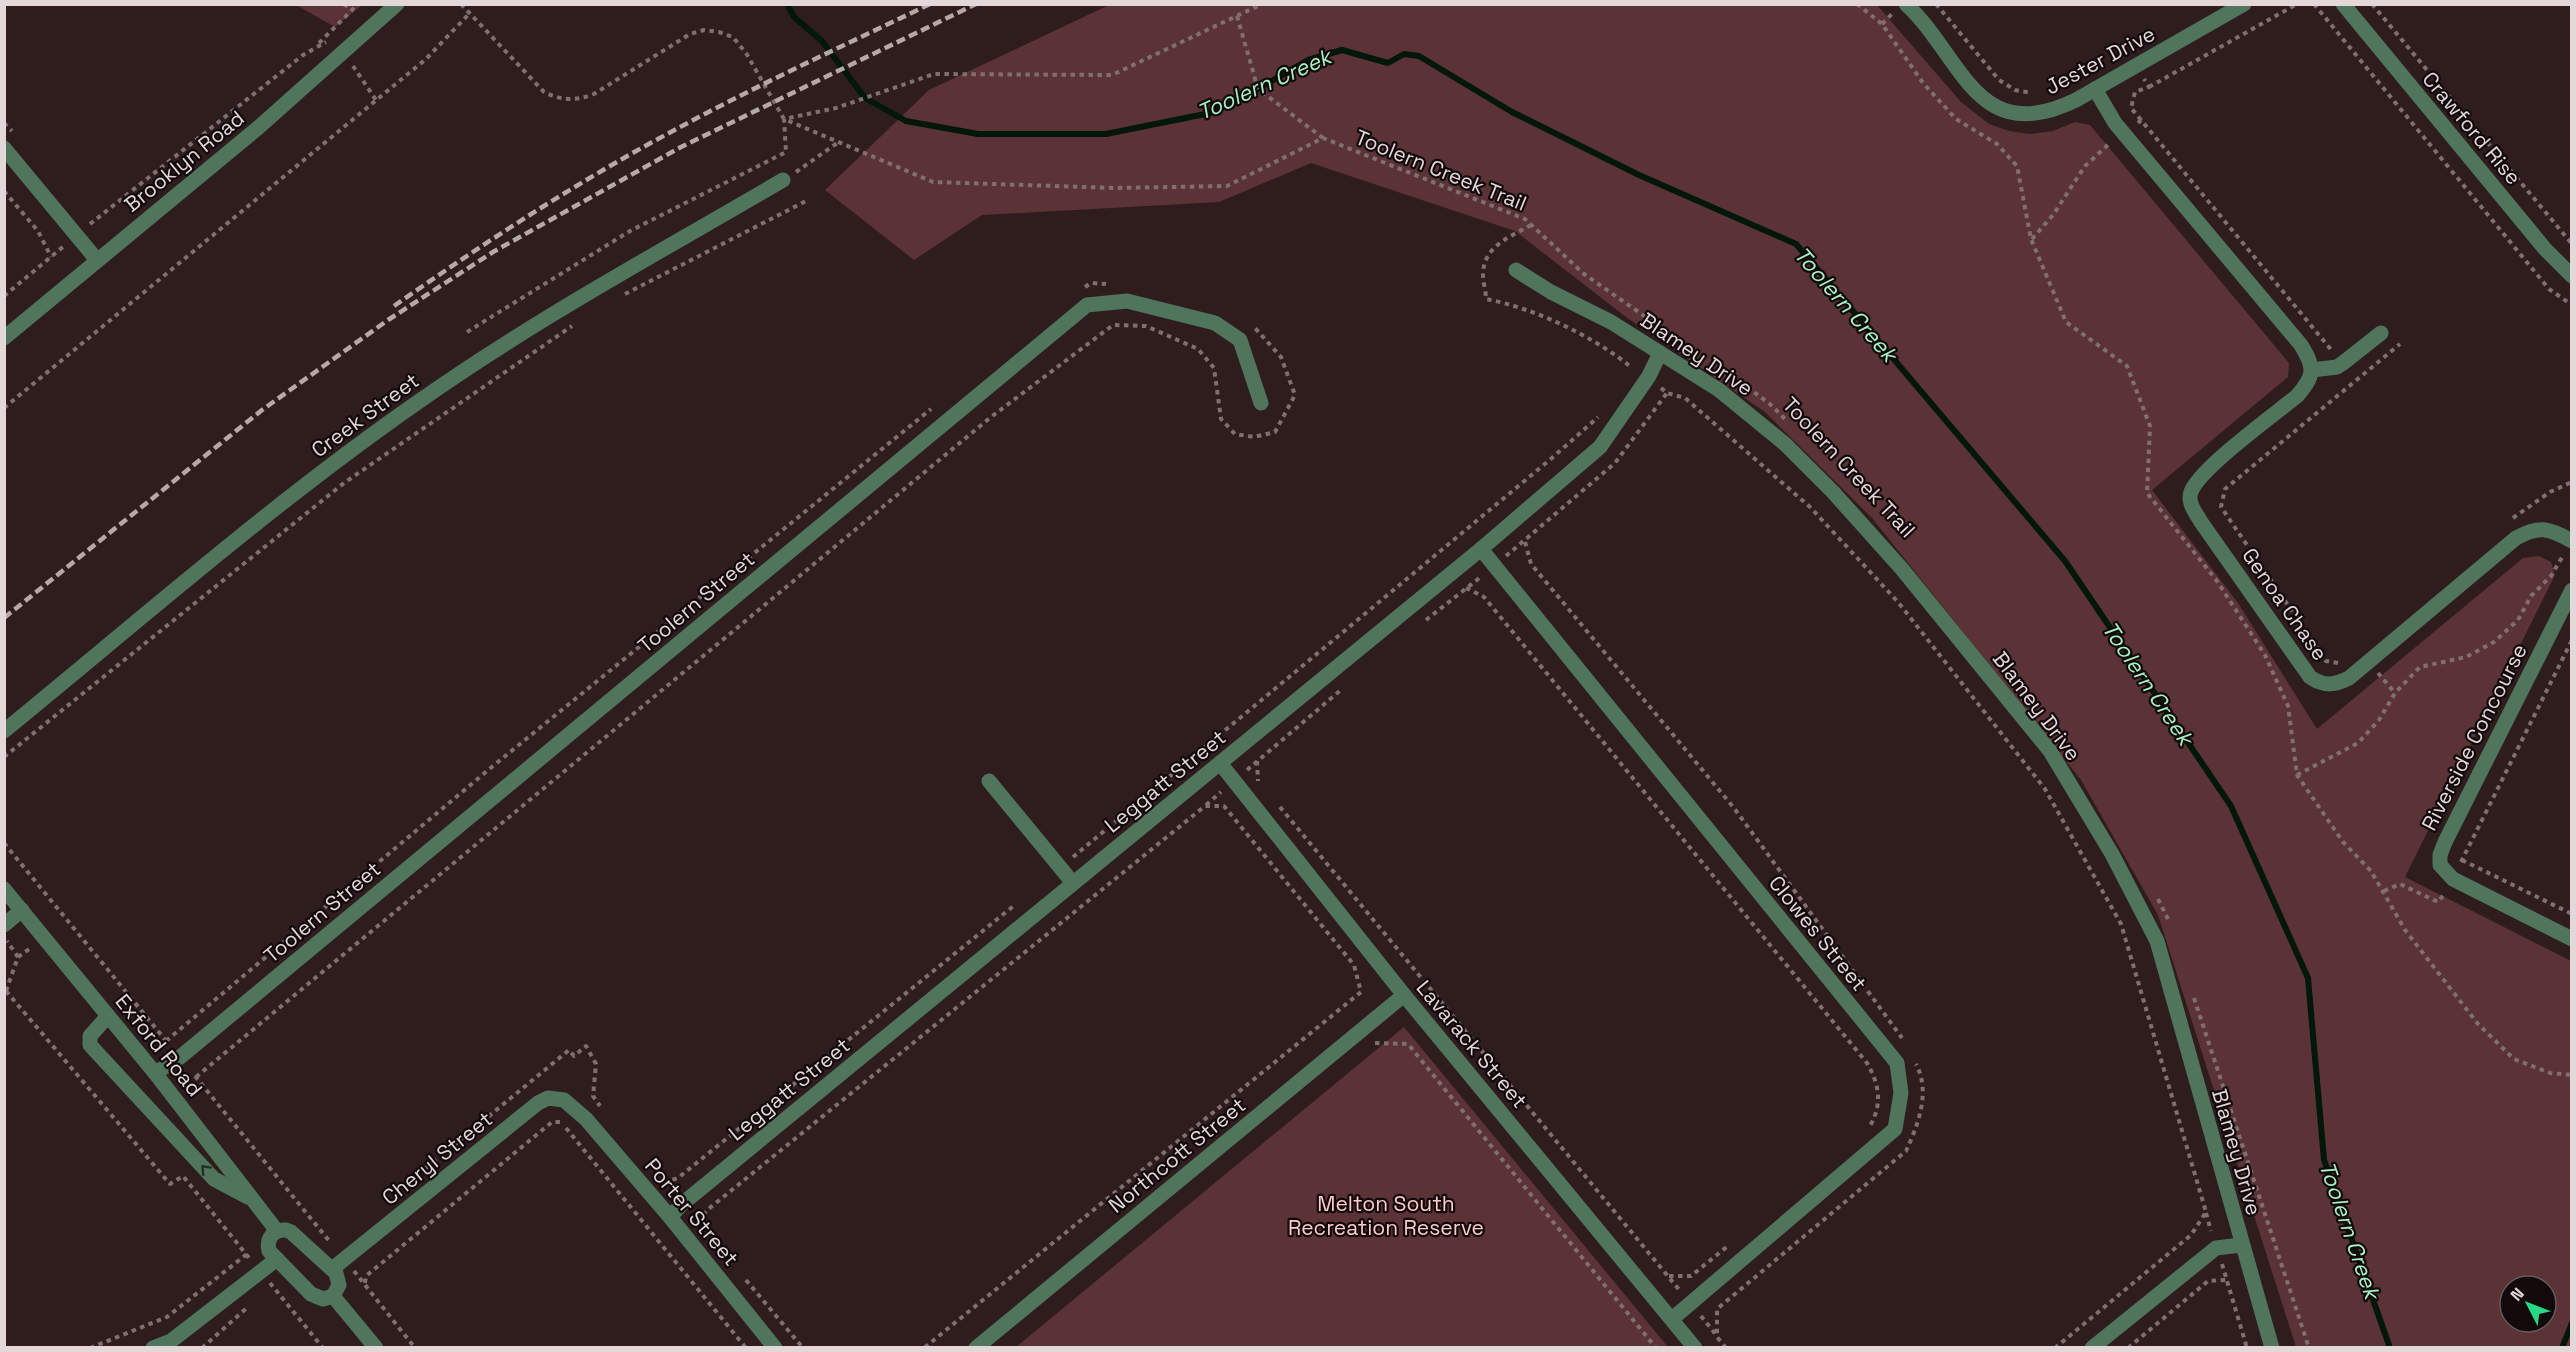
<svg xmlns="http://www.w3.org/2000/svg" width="2576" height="1352" viewBox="0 0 2576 1352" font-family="'Space Grotesk',sans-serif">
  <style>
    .green { fill: #5b3235; fill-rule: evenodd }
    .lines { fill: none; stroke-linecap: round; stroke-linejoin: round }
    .stream { stroke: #01170a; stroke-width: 6 }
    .path { stroke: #7f6f70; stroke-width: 4; stroke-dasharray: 4.5 4.5; stroke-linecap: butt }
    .minor { stroke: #4f755d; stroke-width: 15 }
    .rail { stroke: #b6a7a8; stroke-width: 4.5; stroke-dasharray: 9 4.5; stroke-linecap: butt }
    .oneway { stroke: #272f27 }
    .labels { text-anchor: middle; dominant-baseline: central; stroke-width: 4.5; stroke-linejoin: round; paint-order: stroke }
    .street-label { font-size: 21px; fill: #e4d7d7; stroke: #11090a }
    .park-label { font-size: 21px; fill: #fecacb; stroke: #11090a }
    .water-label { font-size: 22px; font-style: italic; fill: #a7f2c3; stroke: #11090a }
  </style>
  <rect width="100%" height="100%" fill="#2f1d1e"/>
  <g class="green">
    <path d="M 296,5 L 362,5 L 335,27 Z"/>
    <path d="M 1109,5 L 1877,5 L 1961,102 L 1989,124 L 2009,131 L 2029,134 L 2053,131 L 2075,122 L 2090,125 L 2289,363 L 2288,377 L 2152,490 L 2238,603 L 2317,729 L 2523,558 L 2539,556 L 2551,562 L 2555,575 L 2405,877 L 2571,961 L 2571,1347 L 2296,1347 L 2158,915 L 2081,780 L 1872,518 L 1765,412 L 1626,317 L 1515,231 L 1311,163 L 1219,202 L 982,215 L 914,260 L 825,190 L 929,90 ZM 2510,1286 L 2546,1286 L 2546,1322 L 2510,1322 Z"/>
    <path d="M 1404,1027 L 1668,1347 L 1016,1347 Z"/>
  </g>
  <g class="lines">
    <g class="stream">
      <path d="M 787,4 L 794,17 L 822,41 L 865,98 L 906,121 L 978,134 L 1106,134 L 1210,113 L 1258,89 L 1308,60 L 1342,50 L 1388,63 L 1404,54 L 1419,56 L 1512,112 L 1639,175 L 1796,244 L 2065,561 L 2231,806 L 2308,978 L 2324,1160 L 2390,1348"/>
      <path d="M 2562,1348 L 2572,1323"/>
    </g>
    <g class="path">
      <path d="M 461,4 L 544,92 C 562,101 576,101 594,94 L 690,34 L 704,30 L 719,32 L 733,37 L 746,53 L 784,119 L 933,182 L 1115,188 L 1227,186 L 1323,138 L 1525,219 L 1584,274 L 1699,354"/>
      <path d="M 1857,4 L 1882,24 L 1923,83 L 1956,119 L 1997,144 L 2017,166 L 2031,239 L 2066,322 L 2127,366 L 2150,426 L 2147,493 L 2217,581 L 2265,655 L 2288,706 L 2297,775 L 2343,842 L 2371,871 L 2405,930 L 2478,1024 L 2514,1059 L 2550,1073 L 2572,1075"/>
      <path d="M 1936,4 L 1999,80 L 2015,90 L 2032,93"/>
      <path d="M 2314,4 L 2549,289 L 2572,305"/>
      <path d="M 2372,4 L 2572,244"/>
      <path d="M 1237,16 L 1258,89 L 1323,138"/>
      <path d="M 1882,24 L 1892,14"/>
      <path d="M 319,43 L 353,9 L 343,4"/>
      <path d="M 353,66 L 376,100"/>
      <path d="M 2149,87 L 2297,4"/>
      <path d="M 2141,120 L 2131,108 L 2135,92 L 2149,87 L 2144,79"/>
      <path d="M 4,123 L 12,131"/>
      <path d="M 2138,123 L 2141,120 L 2333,352"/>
      <path d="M 796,172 L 840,141"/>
      <path d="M 4,191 L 38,231 L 51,257"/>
      <path d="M 90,224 L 303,55 L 326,42"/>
      <path d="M 1531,225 C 1510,237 1483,246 1483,275 C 1483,283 1486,291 1486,299 C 1534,308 1593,336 1631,367"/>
      <path d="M 2032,239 L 2053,215 L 2085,166 L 2110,143"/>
      <path d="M 1085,287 L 1091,283 L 1106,284"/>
      <path d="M 625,294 L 808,200"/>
      <path d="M 4,296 L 64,246"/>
      <path d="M 467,332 L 630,231 L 786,152 L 784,119 L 836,108 L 934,74 L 1112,75 L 1262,4"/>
      <path d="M 1747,387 L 1770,404 L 1785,419"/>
      <path d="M 1661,388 L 1667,393 L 1685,398 L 1810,507 L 1898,602 L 2045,789 L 2121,924 L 2206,1212 L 2191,1235 L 2055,1348"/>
      <path d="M 4,408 L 426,59 L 470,13"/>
      <path d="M 2513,518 L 2550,492 L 2572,482"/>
      <path d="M 1525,542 L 1531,564 L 1734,808 L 1902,1038"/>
      <path d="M 1506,556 L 1615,463 L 1667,393"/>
      <path d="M 1466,588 L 1484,597 L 1867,1063 C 1879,1084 1883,1103 1870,1126"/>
      <path d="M 1426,620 L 1482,576"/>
      <path d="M 2338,663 L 2326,661 L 2221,507 L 2225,489 L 2400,344"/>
      <path d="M 2378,673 L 2395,693"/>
      <path d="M 4,757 L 344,483 L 572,326"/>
      <path d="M 1257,761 L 1258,781"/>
      <path d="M 1247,770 L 1342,689"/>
      <path d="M 2297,775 L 2358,743 L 2379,720 L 2395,693 L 2420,667 L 2466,657 L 2494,642 L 2518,620 L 2531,596 L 2551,576 L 2564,554"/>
      <path d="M 1206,805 L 1221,792"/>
      <path d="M 1280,807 L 1681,1292"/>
      <path d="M 4,843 L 167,1042"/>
      <path d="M 1073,857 L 1552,458 L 1598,417"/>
      <path d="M 2462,860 L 2572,914"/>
      <path d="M 2461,862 L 2572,640"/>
      <path d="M 2384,891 L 2400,884 L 2438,902 L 2445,893"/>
      <path d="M 2158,899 L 2168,919"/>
      <path d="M 18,957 L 32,947"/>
      <path d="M 6,991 L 170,1184 L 183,1176 L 250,1259"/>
      <path d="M 6,991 L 18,957 L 7,941"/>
      <path d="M 2194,998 L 2309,1348"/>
      <path d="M 166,1041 L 493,766 L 931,409"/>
      <path d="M 1375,1043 L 1408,1044 L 1656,1348"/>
      <path d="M 195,1076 L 330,1242"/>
      <path d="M 196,1077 L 991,417 L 1113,325 L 1146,326 L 1198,349 L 1214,368 L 1221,419 L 1235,434 L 1254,437 L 1275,432 L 1295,395 L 1281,357 L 1255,328"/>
      <path d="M 566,1128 L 746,1348"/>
      <path d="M 426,1168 L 569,1050 L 574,1056 L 586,1046 L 596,1064 L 593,1096 L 600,1106"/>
      <path d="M 664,1183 L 678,1178 L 1016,904"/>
      <path d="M 2206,1213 L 2211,1231"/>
      <path d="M 699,1223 L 706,1211 L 1205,806 L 1224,806 L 1354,965 L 1361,992 L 924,1348"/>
      <path d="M 2222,1264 L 2247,1348"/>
      <path d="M 354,1271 L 415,1348"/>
      <path d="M 1669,1276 L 1691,1276 L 1729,1245"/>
      <path d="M 746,1280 L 803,1348"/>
      <path d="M 270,1283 L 323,1348"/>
      <path d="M 365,1283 L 366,1276 L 552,1122 L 562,1122"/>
      <path d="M 1701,1316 L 1717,1336"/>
      <path d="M 90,1348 L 167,1317 L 247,1254"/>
      <path d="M 202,1348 L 249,1306"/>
      <path d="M 1726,1348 L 1717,1337 L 1717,1309 L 1906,1151 C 1918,1125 1931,1092 1916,1064"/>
      <path d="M 2128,1348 L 2208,1281 L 2227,1280"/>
    </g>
    <g class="minor">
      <path d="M 1906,4 C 1963,57 1976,149 2076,100 L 2244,4"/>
      <path d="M 2343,4 L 2545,249 L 2572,276"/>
      <path d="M 2095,89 L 2115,123 L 2301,345 C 2315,368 2315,375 2297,396 C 2275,414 2199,469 2191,492 C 2187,503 2196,513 2201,522 L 2310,677 C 2324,687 2335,685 2349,678 L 2516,538 C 2539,525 2549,528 2572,541"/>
      <path d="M 4,148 L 97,260"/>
      <path d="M 1516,270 L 1551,292 L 1611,322 L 1719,390 L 1785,444 L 1833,492 L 1902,569 L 2050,751 L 2112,854 L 2157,941 L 2272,1348"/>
      <path d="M 4,338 L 259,127 L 397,4"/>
      <path d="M 2312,370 L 2337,367 L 2343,363 L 2381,333"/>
      <path d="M 1481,549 L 1897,1063 L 1901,1093 L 1895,1129 L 1672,1319"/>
      <path d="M 2572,590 L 2445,842 L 2440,855 L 2440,865 L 2453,879 L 2572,939"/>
      <path d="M 4,731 C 140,620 273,503 418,402 C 534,320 660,252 783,180"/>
      <path d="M 1220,763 L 1404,995 L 1695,1348"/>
      <path d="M 989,781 L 1073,883"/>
      <path d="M 4,889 L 155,1073 L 277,1231"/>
      <path d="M 4,925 L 22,910"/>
      <path d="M 108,1016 L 90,1036 L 90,1045 L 214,1179 L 248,1197"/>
      <path d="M 155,1073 L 179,1058 L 1087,305 L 1127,301 L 1215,323 L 1240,340 L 1261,403"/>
      <path d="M 670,1217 L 682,1204 L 1481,549 L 1600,447 L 1649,376 L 1660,353"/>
      <path d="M 286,1230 L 291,1232 L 336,1273 L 339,1285 L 333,1296 L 323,1299 L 311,1294 L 269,1251 C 266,1239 273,1229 286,1230 Z"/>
      <path d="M 332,1269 L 538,1103 L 548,1098 L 564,1100 L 586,1119 L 670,1217 L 775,1348"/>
      <path d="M 333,1296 L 376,1348"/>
      <path d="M 153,1348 L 171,1341 L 277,1259"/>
      <path d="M 976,1348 L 1404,995"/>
      <path d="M 2092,1348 L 2216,1248 L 2241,1245"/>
    </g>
    <g class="rail">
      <path d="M 394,306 C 487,241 583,178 684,125 C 764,82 847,44 930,4"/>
      <path d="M 4,618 L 262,410 L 388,320 L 493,252 L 681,147 L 976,4"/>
    </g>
  </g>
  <defs><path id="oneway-chevron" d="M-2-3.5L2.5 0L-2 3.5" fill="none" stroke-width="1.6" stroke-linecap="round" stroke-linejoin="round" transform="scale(1.5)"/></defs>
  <use class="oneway" href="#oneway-chevron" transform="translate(205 1169) rotate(-133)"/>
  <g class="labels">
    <g class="street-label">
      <text transform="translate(2100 60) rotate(-28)">Jester Drive</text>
      <text transform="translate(2472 128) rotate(50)">Crawford Rise</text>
      <text transform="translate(184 161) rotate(-39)">Brooklyn Road</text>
      <text transform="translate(1441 170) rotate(22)">Toolern Creek Trail</text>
      <text transform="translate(1697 354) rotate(34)">Blamey Drive</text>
      <text transform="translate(365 415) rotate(-36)">Creek Street</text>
      <text transform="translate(1849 467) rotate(47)">Toolern Creek Trail</text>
      <text transform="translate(696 602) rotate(-40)">Toolern Street</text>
      <text transform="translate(2285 604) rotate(55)">Genoa Chase</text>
      <text transform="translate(2037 706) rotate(53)">Blamey Drive</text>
      <text transform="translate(2474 737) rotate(-63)">Riverside Concourse</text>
      <text transform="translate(1165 781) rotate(-39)">Leggatt Street</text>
      <text transform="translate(322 912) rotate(-40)">Toolern Street</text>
      <text transform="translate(1818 933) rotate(51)">Clowes Street</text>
      <text transform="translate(1472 1044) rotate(50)">Lavarack Street</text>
      <text transform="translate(159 1045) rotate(51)">Exford Road</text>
      <text transform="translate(789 1089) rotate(-39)">Leggatt Street</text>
      <text transform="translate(2237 1152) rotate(74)">Blamey Drive</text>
      <text transform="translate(1177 1155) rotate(-39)">Northcott Street</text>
      <text transform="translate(437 1158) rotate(-39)">Cheryl Street</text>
      <text transform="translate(692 1212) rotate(50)">Porter Street</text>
    </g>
    <g class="park-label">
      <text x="1386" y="1203">Melton South<tspan x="1386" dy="24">Recreation Reserve</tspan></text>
    </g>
    <g class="water-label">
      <text transform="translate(1264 84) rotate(-24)">Toolern Creek</text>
      <text transform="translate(1846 304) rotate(49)">Toolern Creek</text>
      <text transform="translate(2148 683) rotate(56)">Toolern Creek</text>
      <text transform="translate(2350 1230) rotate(71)">Toolern Creek</text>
    </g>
  </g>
  <rect width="2576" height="1352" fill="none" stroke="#e4d7d7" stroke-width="12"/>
  <g transform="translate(2528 1304) rotate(312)"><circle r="28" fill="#11090a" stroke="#655b5c" stroke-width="1.5"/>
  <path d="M0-4.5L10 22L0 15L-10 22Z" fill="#26d885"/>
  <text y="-9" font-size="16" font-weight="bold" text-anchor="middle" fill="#e4d7d7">N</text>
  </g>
</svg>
